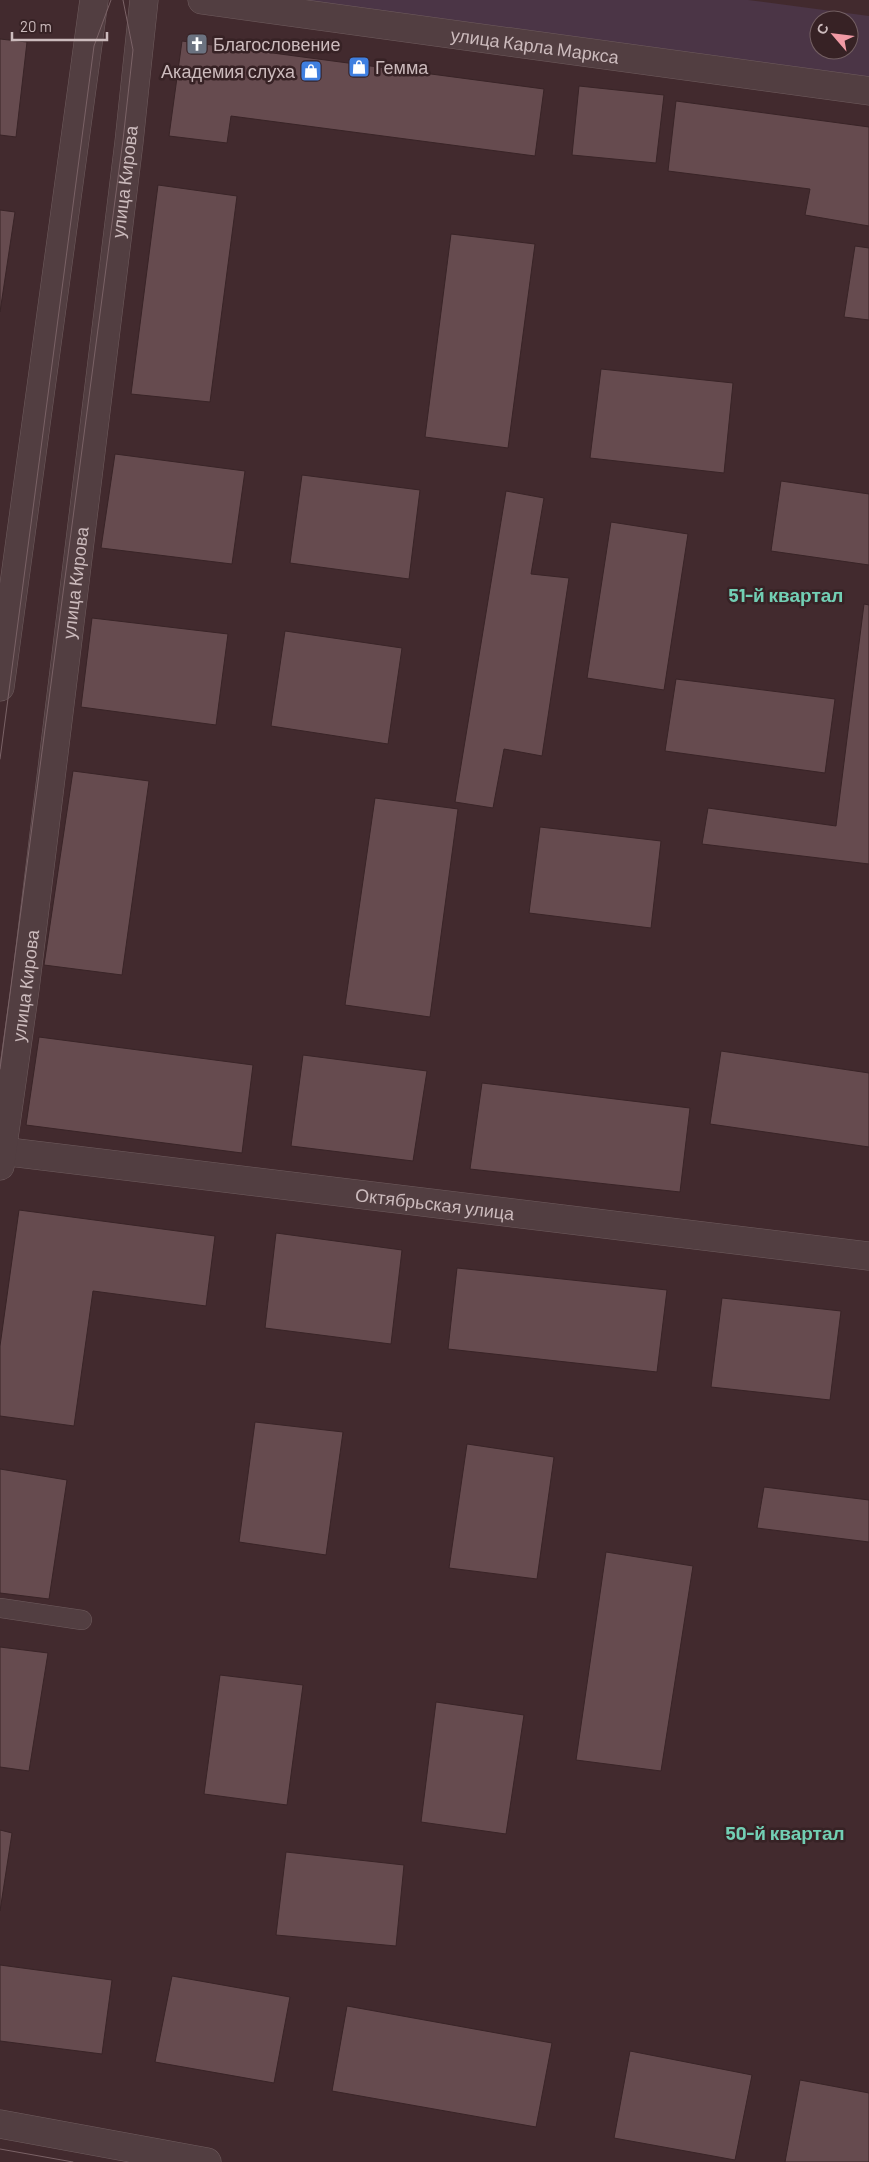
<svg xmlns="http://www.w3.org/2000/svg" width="869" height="2162" viewBox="0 0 869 2162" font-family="Barlow,sans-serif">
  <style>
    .green { fill: #4b3546; fill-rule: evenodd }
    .building { fill: #664b4f; stroke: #392427 }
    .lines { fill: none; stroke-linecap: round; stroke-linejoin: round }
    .service-casing { stroke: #6f5c5e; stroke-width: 20 }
    .minor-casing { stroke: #6f5c5e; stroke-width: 29 }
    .tertiary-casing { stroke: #6f5c5e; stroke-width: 29 }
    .service { stroke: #523e41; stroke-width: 19 }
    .minor { stroke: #523e41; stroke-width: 28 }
    .tertiary { stroke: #523e41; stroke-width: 28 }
    .tram { stroke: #7a6266; stroke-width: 1 }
    .labels { text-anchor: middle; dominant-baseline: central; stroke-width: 5; stroke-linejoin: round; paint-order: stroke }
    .poi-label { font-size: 18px; fill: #ccbbbd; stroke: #372225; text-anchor: start }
    .street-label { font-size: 18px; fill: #ccbbbd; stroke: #372225 }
    .neighbourhood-label { font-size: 19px; font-weight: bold; fill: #72cfb4; stroke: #372225 }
  </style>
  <rect width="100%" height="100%" fill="#422a2e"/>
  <path class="green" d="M 252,0 L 748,0 L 869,16 L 869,81 ZM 819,20 L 849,20 L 849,50 L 819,50 Z"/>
  <g class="building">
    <path d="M 0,39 L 27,42 L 16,137 L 0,135 Z"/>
    <path d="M 182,41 L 544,89 L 535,156 L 231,116 L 227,143 L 169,136 Z"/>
    <path d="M 579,86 L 664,95 L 656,163 L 572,155 Z"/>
    <path d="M 676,101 L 869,127 L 869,226 L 805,215 L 810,189 L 668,171 Z"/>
    <path d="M 158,185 L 237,196 L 210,402 L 131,394 Z"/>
    <path d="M 0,210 L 15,212 L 0,312 Z"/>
    <path d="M 451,234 L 535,244 L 508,448 L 425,437 Z"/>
    <path d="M 855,246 L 869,248 L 869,320 L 844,317 Z"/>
    <path d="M 601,369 L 733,383 L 724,473 L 590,458 Z"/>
    <path d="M 115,454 L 245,471 L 232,564 L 101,548 Z"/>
    <path d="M 302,475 L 420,490 L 409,579 L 290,563 Z"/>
    <path d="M 781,481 L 869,494 L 869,565 L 771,551 Z"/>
    <path d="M 506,491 L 544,498 L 531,574 L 569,578 L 542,756 L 504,749 L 493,808 L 455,802 Z"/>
    <path d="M 611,522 L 688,534 L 664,690 L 587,678 Z"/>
    <path d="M 864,604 L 869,605 L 869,864 L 702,844 L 708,808 L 836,826 Z"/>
    <path d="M 92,618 L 228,634 L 216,725 L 81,707 Z"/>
    <path d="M 285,631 L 402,648 L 388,744 L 271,726 Z"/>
    <path d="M 676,679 L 835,699 L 825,773 L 665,751 Z"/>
    <path d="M 73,771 L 149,781 L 122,975 L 44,965 Z"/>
    <path d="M 375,798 L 458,809 L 430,1017 L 345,1005 Z"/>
    <path d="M 540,827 L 661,841 L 651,928 L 529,913 Z"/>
    <path d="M 39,1037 L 253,1065 L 242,1153 L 26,1125 Z"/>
    <path d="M 721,1051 L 869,1073 L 869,1147 L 710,1124 Z"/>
    <path d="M 303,1055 L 427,1071 L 413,1161 L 291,1146 Z"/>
    <path d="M 482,1083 L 690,1108 L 680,1192 L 470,1169 Z"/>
    <path d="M 19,1210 L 215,1236 L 206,1306 L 93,1291 L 74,1426 L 0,1416 L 0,1346 Z"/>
    <path d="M 276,1233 L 402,1250 L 391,1344 L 265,1328 Z"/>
    <path d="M 457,1268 L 667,1290 L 657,1372 L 448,1349 Z"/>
    <path d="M 722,1298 L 841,1311 L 830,1400 L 711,1387 Z"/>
    <path d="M 255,1422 L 343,1432 L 326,1555 L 239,1542 Z"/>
    <path d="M 467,1444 L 554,1457 L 537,1579 L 449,1568 Z"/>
    <path d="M 0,1469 L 67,1480 L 49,1599 L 0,1593 Z"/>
    <path d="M 764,1487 L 869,1500 L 869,1542 L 757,1528 Z"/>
    <path d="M 606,1552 L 693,1566 L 661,1771 L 576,1760 Z"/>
    <path d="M 0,1647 L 48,1653 L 29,1771 L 0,1767 Z"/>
    <path d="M 220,1675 L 303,1685 L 287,1805 L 204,1794 Z"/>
    <path d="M 436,1702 L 524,1715 L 506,1834 L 421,1822 Z"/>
    <path d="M 0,1830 L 12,1833 L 0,1911 Z"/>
    <path d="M 286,1852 L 404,1865 L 396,1946 L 276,1935 Z"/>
    <path d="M 0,1965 L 112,1980 L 102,2054 L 0,2041 Z"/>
    <path d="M 172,1976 L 290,1997 L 274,2083 L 155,2062 Z"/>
    <path d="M 347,2006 L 552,2043 L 536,2127 L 332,2091 Z"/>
    <path d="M 630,2051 L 752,2075 L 735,2160 L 614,2138 Z"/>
    <path d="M 800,2080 L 869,2093 L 869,2162 L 785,2162 Z"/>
  </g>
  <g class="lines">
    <g class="service-casing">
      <path id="service" d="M 0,1608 L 82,1620"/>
    </g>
    <g class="minor-casing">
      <g id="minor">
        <path id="s1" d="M 0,1151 L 869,1256"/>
        <path d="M 0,2124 L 207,2162"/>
      </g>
    </g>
    <g class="tertiary-casing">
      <g id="tertiary">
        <path id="s2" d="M 202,0 L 869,91"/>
        <path d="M 0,687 L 94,0"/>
        <path id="s3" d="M 0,1166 L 25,989 L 129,142 L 144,0"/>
      </g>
    </g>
    <use href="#service" class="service"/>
    <use href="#minor" class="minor"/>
    <use href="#tertiary" class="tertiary"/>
    <g class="tram">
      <path d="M 0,759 L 94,46 L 111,0"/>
      <path d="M 0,1069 L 123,140 L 133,50 L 123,0"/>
      <path d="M 0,2149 L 73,2162"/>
    </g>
  </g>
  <defs>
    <g id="church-square" transform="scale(1.125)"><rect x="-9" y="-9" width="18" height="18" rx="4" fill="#6b7280" stroke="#372225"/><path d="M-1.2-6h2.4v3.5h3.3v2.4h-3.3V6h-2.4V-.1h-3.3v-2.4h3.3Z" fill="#fff"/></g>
    <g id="shop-square" transform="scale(1.125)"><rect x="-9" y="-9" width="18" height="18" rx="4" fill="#3f7fe0" stroke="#372225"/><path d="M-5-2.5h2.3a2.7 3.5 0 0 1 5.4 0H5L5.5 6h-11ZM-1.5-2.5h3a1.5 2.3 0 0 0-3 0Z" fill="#fff"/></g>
  </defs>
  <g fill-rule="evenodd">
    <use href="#church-square" x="197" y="44"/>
    <use href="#shop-square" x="359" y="67"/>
    <use href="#shop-square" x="311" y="71"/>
  </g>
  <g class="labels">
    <g class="poi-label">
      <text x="213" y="44">Благословение</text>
      <text x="375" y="67">Гемма</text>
      <text x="295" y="71" text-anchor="end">Академия слуха</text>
    </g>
    <g class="street-label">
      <text stroke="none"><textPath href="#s2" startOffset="336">улица Карла Маркса</textPath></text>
      <text stroke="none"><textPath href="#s3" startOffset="992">улица Кирова</textPath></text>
      <text stroke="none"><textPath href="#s3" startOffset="588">улица Кирова</textPath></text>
      <text stroke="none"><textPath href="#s3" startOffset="182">улица Кирова</textPath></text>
      <text stroke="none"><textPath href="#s1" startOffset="438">Октябрьская улица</textPath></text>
    </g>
    <g class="neighbourhood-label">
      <text x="786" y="594">51-й квартал</text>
      <text x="785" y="1832">50-й квартал</text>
    </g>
  </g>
  <g transform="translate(834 35) rotate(298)"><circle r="24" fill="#372225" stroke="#735f62"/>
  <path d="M0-4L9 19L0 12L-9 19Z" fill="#f19aa5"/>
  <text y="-8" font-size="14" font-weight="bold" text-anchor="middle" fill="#ccbbbd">С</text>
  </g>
  <path d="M12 32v8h95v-8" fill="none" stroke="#ccbbbd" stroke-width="2.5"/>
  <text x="20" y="32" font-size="15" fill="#ccbbbd" stroke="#372225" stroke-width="4" paint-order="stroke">20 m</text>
</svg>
